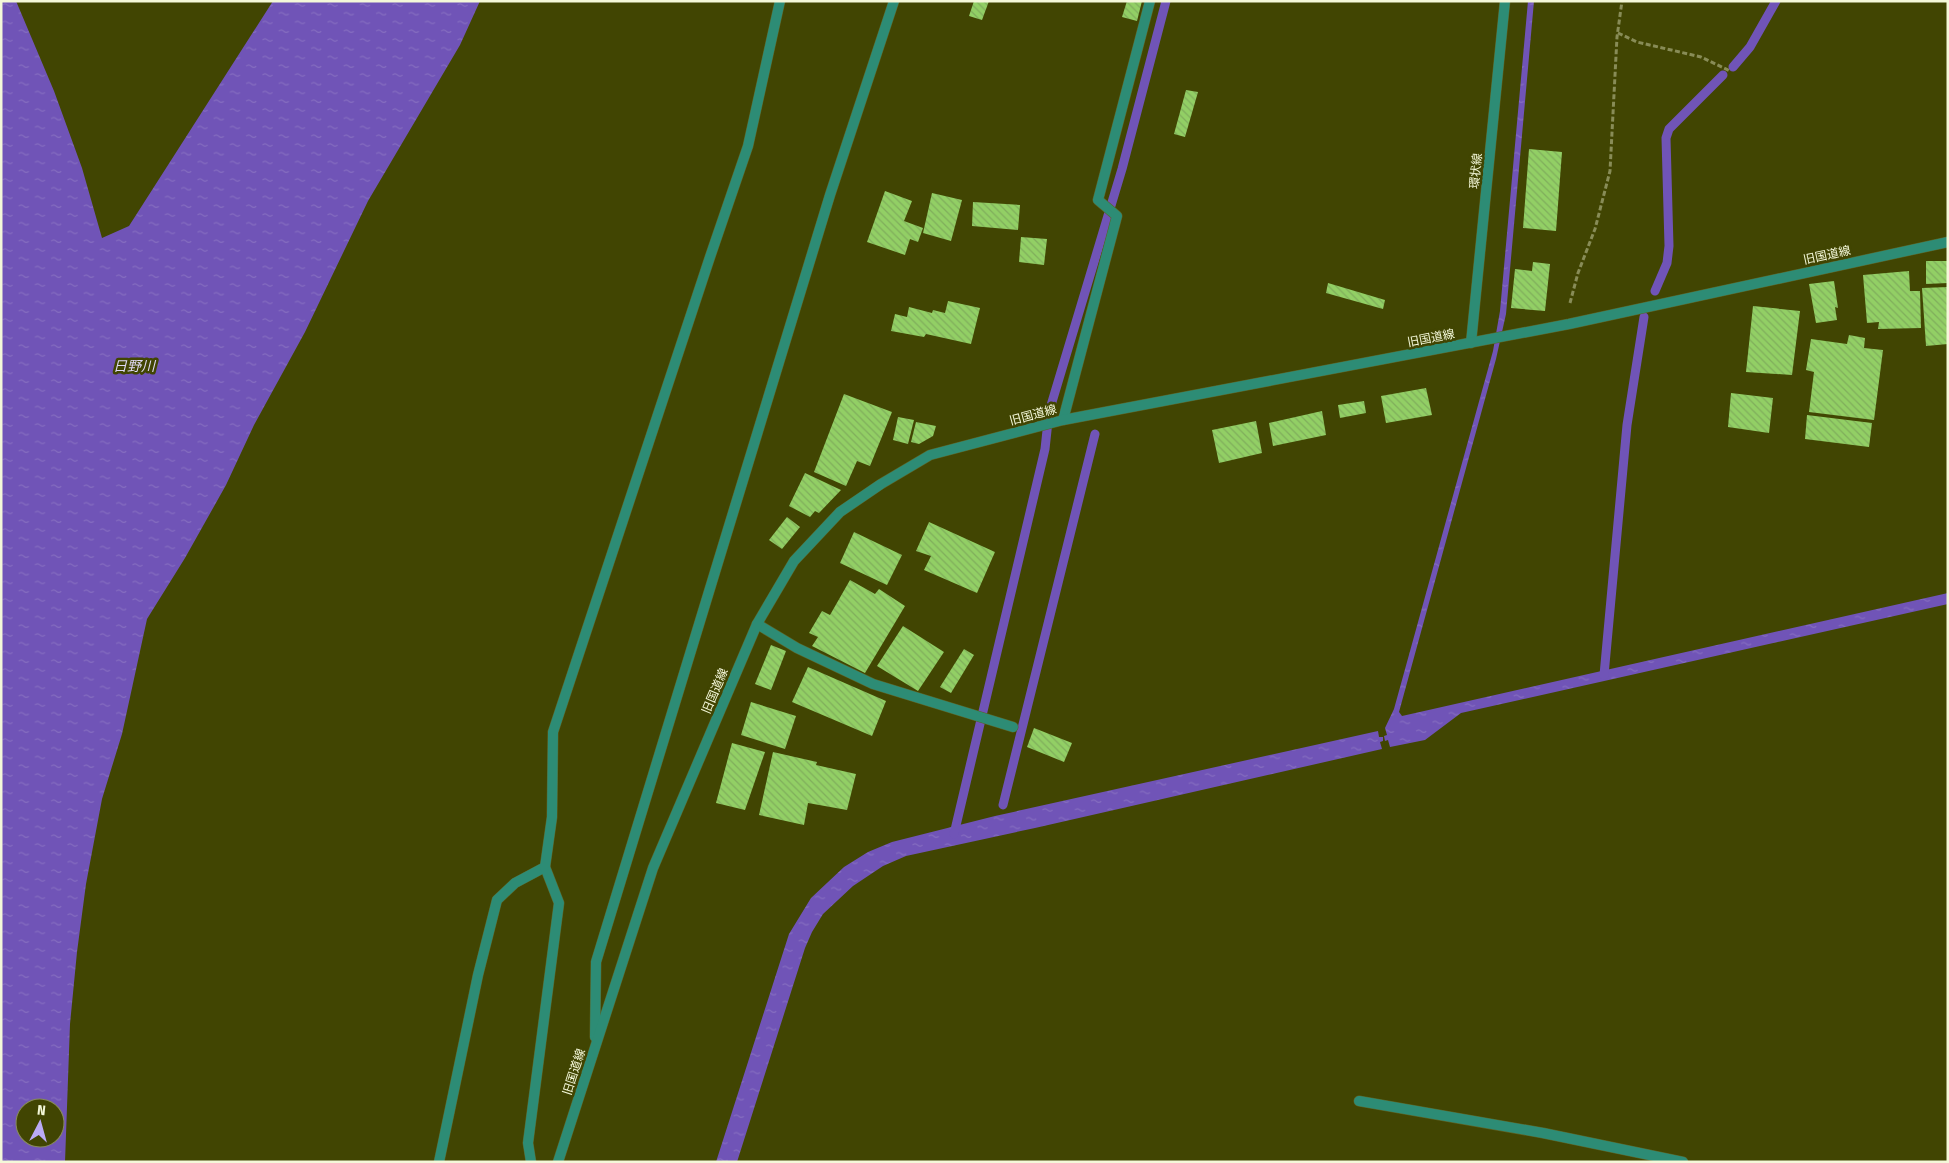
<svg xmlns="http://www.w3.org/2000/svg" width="1949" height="1163" viewBox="0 0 1949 1163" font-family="'Fira Sans Condensed','Noto Sans JP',sans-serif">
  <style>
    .water { fill: url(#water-ripples); fill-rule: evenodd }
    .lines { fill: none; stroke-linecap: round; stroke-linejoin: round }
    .stream { stroke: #7054b7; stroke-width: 9 }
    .building { fill: url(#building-back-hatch) }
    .lane-casing { stroke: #5e6224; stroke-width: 11 }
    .street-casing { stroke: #5e6224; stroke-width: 11 }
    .path { stroke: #888c57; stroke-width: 3; stroke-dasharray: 5 2.5; stroke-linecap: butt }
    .lane { stroke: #2d8c75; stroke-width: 10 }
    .street { stroke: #2d8c75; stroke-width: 10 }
    .labels { text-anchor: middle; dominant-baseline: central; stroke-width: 5; stroke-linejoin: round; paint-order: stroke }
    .street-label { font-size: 12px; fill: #f4f8d9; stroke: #414502 }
    .water-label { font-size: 14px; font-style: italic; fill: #ded9f4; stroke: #414502 }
  </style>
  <defs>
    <pattern id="water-ripples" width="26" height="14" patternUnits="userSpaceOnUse" patternTransform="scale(1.25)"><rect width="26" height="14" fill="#7054b7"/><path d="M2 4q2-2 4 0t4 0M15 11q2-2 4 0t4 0" fill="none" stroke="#856dc0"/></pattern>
    <pattern id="building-back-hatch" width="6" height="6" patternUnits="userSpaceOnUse" patternTransform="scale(1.25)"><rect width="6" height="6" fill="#92cf65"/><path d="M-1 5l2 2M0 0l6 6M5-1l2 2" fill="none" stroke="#80ae5c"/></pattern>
  </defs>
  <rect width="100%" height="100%" fill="#414502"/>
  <g class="water">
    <path d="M 1,1 L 16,1 L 54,91 L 82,168 L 102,238 L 129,226 L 273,1 L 480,1 L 460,45 L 368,201 L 305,332 L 254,425 L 226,485 L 185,558 L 147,619 L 122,734 L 102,799 L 86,884 L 77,952 L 70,1024 L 65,1162 L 1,1162 ZM 25,1108 L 55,1108 L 55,1138 L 25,1138 Z"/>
    <path d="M 1528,1 L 1534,1 L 1506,314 L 1496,359 L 1399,712 L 1402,716 L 1948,593 L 1948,604 L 1461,713 L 1425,740 L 1390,747 L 1388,740 L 1385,741 L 1384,736 L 1387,735 L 1385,728 L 1394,709 L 1493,351 L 1500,311 Z"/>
    <path d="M 1378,731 L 1379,737 L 1383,737 L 1383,741 L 1380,742 L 1382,749 L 1035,828 L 906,856 L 883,866 L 853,886 L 823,914 L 812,932 L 805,948 L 737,1162 L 716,1162 L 789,934 L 811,898 L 844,867 L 868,852 L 892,842 L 995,816 Z"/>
  </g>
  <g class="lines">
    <g class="stream">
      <path d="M 1733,67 L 1750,47 L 1776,1"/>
      <path d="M 1655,291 L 1667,263 L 1669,246 L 1666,138 L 1669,129 L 1723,75"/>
      <path d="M 1604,675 L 1627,425 L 1644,317"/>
      <path d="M 1003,805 L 1095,434"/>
      <path d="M 954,834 L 1045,449 L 1049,412 L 1122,169 L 1166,1"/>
    </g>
  </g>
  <g class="building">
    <path d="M 974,1 L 989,1 L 982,20 L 969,16 Z"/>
    <path d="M 1127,1 L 1142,1 L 1137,21 L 1122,17 Z"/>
    <path d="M 1186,90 L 1198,92 L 1185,137 L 1174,134 Z"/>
    <path d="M 1529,149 L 1562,152 L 1556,231 L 1523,228 Z"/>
    <path d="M 885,191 L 912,201 L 904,221 L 923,228 L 918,242 L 910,239 L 905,255 L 867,242 Z"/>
    <path d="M 932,193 L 962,200 L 951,241 L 923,233 Z"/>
    <path d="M 973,202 L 1020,205 L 1018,230 L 972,226 Z"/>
    <path d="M 1021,237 L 1047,239 L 1044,265 L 1019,262 Z"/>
    <path d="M 1926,261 L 1948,261 L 1948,283 L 1926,284 Z"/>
    <path d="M 1533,262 L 1550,264 L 1545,311 L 1511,308 L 1515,269 L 1532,271 Z"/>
    <path d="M 1909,271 L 1910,291 L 1920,291 L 1921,328 L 1878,329 L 1879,322 L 1867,323 L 1863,275 Z"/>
    <path d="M 1834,281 L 1838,308 L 1835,307 L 1837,320 L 1816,323 L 1809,284 Z"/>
    <path d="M 1328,283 L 1385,300 L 1383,309 L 1326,293 Z"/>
    <path d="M 1948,287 L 1948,344 L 1926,346 L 1922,288 Z"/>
    <path d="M 948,301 L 980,308 L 971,344 L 926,334 L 924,337 L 891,331 L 895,314 L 907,317 L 909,307 L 932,313 L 933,310 L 945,313 Z"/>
    <path d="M 1753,306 L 1800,311 L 1792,375 L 1746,372 Z"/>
    <path d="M 1849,335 L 1865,338 L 1864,348 L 1883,350 L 1874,420 L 1809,412 L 1814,372 L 1806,370 L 1811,339 L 1847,344 Z"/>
    <path d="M 1426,388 L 1432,415 L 1386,423 L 1381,396 Z"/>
    <path d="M 1731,393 L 1773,398 L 1769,433 L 1728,427 Z"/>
    <path d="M 844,394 L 892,412 L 870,466 L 857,461 L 846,486 L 814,472 Z"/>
    <path d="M 1364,401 L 1366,413 L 1340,418 L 1338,405 Z"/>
    <path d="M 1322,411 L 1326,435 L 1273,446 L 1269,423 Z"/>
    <path d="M 1807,415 L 1872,423 L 1869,447 L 1805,439 Z"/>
    <path d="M 898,417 L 914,420 L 908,444 L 893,440 Z"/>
    <path d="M 1256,421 L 1262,453 L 1219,463 L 1212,430 Z"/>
    <path d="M 916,422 L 936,426 L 933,436 L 919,444 L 911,442 Z"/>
    <path d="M 805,473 L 841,490 L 819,513 L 815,511 L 810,517 L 789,506 Z"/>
    <path d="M 787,517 L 800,527 L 782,549 L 769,540 Z"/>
    <path d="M 929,522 L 995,552 L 977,593 L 924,570 L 931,556 L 916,551 Z"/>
    <path d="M 854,532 L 902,555 L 887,585 L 840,563 Z"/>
    <path d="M 850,580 L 875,594 L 879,589 L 905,606 L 865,673 L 812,646 L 818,637 L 809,633 L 822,611 L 830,615 Z"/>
    <path d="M 903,626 L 944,652 L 918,691 L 877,666 Z"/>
    <path d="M 771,645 L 786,651 L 771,690 L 755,684 Z"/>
    <path d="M 964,649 L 974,655 L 951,693 L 940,687 Z"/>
    <path d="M 808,667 L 886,701 L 872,736 L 792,702 Z"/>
    <path d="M 751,702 L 796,716 L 785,749 L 741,735 Z"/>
    <path d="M 1034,728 L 1072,743 L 1064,762 L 1027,747 Z"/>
    <path d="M 732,743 L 765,752 L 745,810 L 716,803 Z"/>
    <path d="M 773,752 L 817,762 L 816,765 L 856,774 L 847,810 L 808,803 L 804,825 L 759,815 Z"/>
  </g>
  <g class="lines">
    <g class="lane-casing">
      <g id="lane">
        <path d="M 1063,420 L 1117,216 L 1098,200 L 1150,1"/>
        <path d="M 757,624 L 797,648 L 873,684 L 1013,727"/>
        <path d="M 1359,1101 L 1543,1133 L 1683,1162"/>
        <path d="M 439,1162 L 478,975 L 497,900 L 515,883 L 545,867"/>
        <path d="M 531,1162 L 528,1143 L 559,903 L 545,867 L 552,817 L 553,732 L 710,257 L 748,146 L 780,1"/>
      </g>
    </g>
    <g class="street-casing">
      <g id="street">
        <path d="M 1471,343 L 1505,1"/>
        <path d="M 595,1037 L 596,962 L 830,195 L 894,1"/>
        <path d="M 558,1162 L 653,868 L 757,624 L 794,561 L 840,512 L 881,484 L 930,455 L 1063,420 L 1569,324 L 1948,242"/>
      </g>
    </g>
    <g class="path">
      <path d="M 1618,33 L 1637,42 L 1701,57 L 1730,71"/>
      <path d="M 1570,303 L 1578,273 L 1595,229 L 1610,171 L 1617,37 L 1622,1"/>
    </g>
    <use href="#lane" class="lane"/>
    <use href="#street" class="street"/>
  </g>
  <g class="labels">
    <g class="street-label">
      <text transform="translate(1476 171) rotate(-84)">環状線</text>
      <text transform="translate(1827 255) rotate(-12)">旧国道線</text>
      <text transform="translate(1431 338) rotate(-11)">旧国道線</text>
      <text transform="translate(1033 415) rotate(-15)">旧国道線</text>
      <text transform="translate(715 691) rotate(-67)">旧国道線</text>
      <text transform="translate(574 1072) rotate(-72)">旧国道線</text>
    </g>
    <g class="water-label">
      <text x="134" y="366">日野川</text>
    </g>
  </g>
  <rect width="1949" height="1163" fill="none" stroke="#f4f8d9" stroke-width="5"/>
  <g transform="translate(40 1123) rotate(6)"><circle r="24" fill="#414502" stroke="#898d58"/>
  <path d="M0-4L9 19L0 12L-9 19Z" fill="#baaaf6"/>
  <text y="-8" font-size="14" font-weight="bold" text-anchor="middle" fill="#f4f8d9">N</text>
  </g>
</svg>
